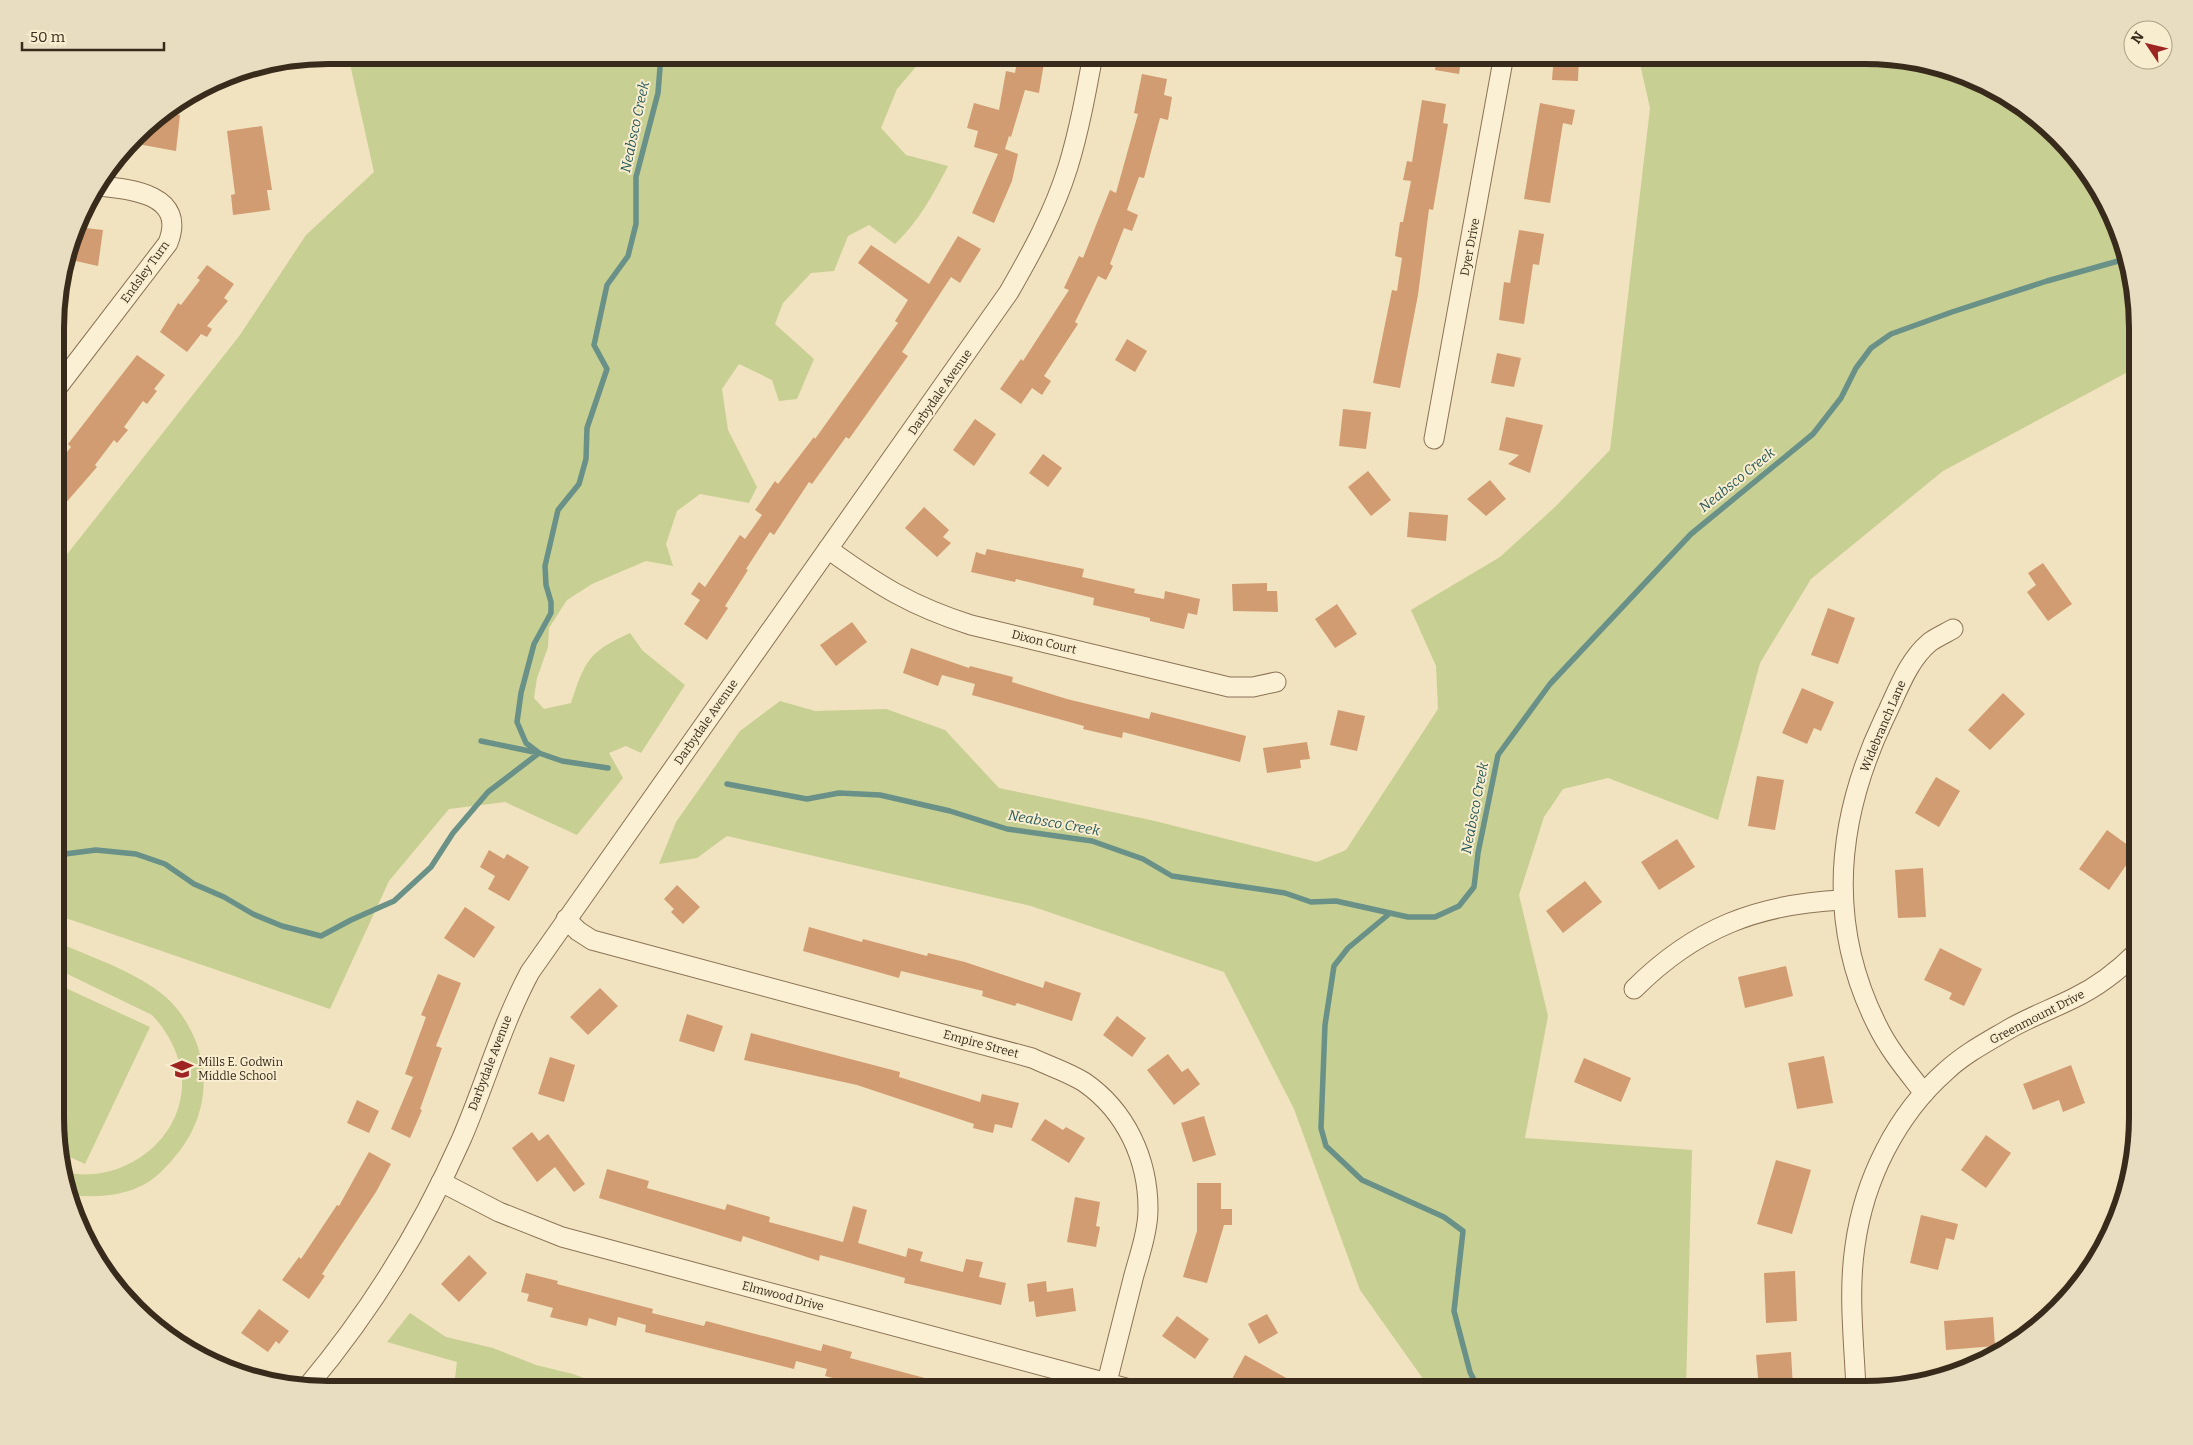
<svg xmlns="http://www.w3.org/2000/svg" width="2193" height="1445" viewBox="0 0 2193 1445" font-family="Bitter,serif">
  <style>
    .green { fill: #c7cf93 }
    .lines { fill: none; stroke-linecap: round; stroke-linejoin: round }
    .stream { stroke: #699188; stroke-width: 5.5 }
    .building { fill: #d29c72 }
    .minor-casing { stroke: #8b7356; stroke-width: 21 }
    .minor { stroke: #fbf0d3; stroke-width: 19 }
    .labels { text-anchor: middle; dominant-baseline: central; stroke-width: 4; stroke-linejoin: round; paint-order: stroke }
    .street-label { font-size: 12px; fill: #392b1c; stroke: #f8edcf }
    .poi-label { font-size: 12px; fill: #392b1c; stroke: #f8edcf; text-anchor: start }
    .water-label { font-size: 14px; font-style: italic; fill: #2a5a58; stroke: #f8edcf }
    .rim { fill: none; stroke: #392b1c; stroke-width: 6 }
  </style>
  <rect width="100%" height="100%" fill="#f1e3bf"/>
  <g class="green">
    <path d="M 348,55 L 926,55 L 897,89 L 881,128 L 906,155 L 948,166 C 933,195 919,221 895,244 L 869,225 L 848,236 L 834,271 L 811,273 L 783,303 L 775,324 L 814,359 L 797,399 L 779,401 L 772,380 L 739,364 L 722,389 L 728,430 L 757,487 L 749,503 L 700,494 L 677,511 L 666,544 L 673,566 L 646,561 L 592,584 L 567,600 L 549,628 L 548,647 L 537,678 L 534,698 L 544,709 L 571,703 C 585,661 588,652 630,633 L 643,651 L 685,685 L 641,753 L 626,746 L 609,753 L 623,778 L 577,835 L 505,802 L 449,809 L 389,881 L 330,1009 L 57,915 L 57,567 L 240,335 L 306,235 L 374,172 Z"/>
    <path d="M 1638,55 L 1866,55 L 1953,69 L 1990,87 L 1994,92 L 2017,101 L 2070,148 L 2102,191 L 2129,257 L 2137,310 L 2137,367 L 1943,471 L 1811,579 L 1760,663 L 1718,820 L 1608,778 L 1563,789 L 1544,817 L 1519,895 L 1548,1016 L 1525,1138 L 1692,1150 L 1686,1390 L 1431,1390 L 1360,1290 L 1294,1109 L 1224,972 L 1031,906 L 727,836 L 697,858 L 659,864 L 676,822 L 740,731 L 780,701 L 815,711 L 886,709 L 945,730 L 999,788 L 1155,821 L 1317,862 L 1346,850 L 1438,709 L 1436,666 L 1411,610 L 1500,557 L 1555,507 L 1610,450 L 1650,108 Z"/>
    <path d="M 57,942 C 95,959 153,977 178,1010 C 214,1057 212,1115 173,1159 C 165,1168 156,1178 145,1184 C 123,1196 96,1198 72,1195 L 64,1172 C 118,1185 179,1145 182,1087 C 183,1060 170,1034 152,1015 L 57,969 Z"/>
    <path d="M 57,984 L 150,1027 L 85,1164 L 57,1151 Z"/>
    <path d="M 410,1313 L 446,1337 L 493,1348 L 536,1365 L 573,1374 L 617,1390 L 468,1390 L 455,1378 L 457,1362 L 387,1342 Z"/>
  </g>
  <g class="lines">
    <g class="stream">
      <path d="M 608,768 L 562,761 L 539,753 L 526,743 L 517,722 L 521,693 L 534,644 L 551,613 L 551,602 L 546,585 L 545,566 L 558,510 L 579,484 L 586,459 L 587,428 L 607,369 L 594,345 L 607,285 L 628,256 L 636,224 L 636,177 L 658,93 L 661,55"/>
      <path d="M 727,784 L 807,799 L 839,793 L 880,795 L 950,811 L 1007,829 L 1092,841 L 1143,859 L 1172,876 L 1285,893 L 1311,902 L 1336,901 L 1408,917 L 1435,917 L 1459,906 L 1474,887 L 1478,853 L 1498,755 L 1550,684 L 1691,534 L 1813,434 L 1841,398 L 1856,368 L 1871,348 L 1891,334 L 1952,312 L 2047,281 L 2129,258"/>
      <path d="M 57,855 L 96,850 L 136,854 L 165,864 L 194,884 L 224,897 L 253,914 L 282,926 L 321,936 L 351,920 L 394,901 L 431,867 L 453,833 L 488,792 L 539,753 L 481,741"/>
      <path d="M 1389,914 L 1348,948 L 1334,966 L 1325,1025 L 1321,1128 L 1326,1146 L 1362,1180 L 1444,1217 L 1463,1231 L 1454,1311 L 1470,1372 L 1479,1390"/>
    </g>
  </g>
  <g class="building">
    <path d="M 1018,55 L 1045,57 L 1039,93 L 1025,90 L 1011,137 L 1009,136 L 1005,149 L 1018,154 L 1012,181 L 994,223 L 972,213 L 998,154 L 974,147 L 978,131 L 967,128 L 974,103 L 999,110 L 1006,71 L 1015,73 Z"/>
    <path d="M 1437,55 L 1462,55 L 1459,74 L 1435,70 Z"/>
    <path d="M 1554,55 L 1579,55 L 1578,81 L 1552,80 Z"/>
    <path d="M 1142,74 L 1167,79 L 1164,95 L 1172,97 L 1168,120 L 1160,118 L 1144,178 L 1139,177 L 1127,210 L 1138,215 L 1132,231 L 1124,228 L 1110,264 L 1113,266 L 1106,280 L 1098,276 L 1075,322 L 1078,324 L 1044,376 L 1051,381 L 1042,395 L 1032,388 L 1021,404 L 1000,389 L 1021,359 L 1023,361 L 1069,290 L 1064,288 L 1079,256 L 1083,258 L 1110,190 L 1116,193 L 1138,114 L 1134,113 Z"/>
    <path d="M 1422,100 L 1446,104 L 1443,123 L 1448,124 L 1433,210 L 1429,209 L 1418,295 L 1400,388 L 1373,383 L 1392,290 L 1397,291 L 1402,258 L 1395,256 L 1400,222 L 1403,222 L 1411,181 L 1403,180 L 1407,161 L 1412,162 Z"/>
    <path d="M 1540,103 L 1575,110 L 1572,125 L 1563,123 L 1550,203 L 1524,199 Z"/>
    <path d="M 164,113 L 180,115 L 176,151 L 132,143 L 148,123 Z"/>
    <path d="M 262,126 L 272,190 L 267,190 L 270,210 L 233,215 L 231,195 L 235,194 L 227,131 Z"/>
    <path d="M 77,227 L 103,230 L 98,266 L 67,259 Z"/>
    <path d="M 1519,230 L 1544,234 L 1539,265 L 1533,264 L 1524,324 L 1499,320 L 1504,282 L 1510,283 Z"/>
    <path d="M 958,236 L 981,249 L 960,283 L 951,277 L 902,352 L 908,356 L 849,439 L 846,437 L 812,484 L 809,482 L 774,535 L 770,532 L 746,569 L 748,570 L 725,606 L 728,608 L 707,640 L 684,624 L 700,600 L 691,594 L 699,582 L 705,587 L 740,535 L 745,539 L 762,515 L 755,510 L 775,481 L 778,484 L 814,437 L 815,439 L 898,323 L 895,321 L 908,300 L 858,263 L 871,245 L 929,284 Z"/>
    <path d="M 207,265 L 234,284 L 224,298 L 228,301 L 207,326 L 212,329 L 207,337 L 201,334 L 187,352 L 160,332 L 178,303 L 181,305 L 200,280 L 197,278 Z"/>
    <path d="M 1127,339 L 1147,351 L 1135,372 L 1115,360 Z"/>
    <path d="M 1497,353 L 1521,358 L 1514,387 L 1491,383 Z"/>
    <path d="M 137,355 L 165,375 L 154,389 L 157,391 L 147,404 L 143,401 L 124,427 L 128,430 L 117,443 L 114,440 L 95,465 L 97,467 L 57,513 L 57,464 L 71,447 L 68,444 Z"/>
    <path d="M 1343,409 L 1371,412 L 1366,449 L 1339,446 Z"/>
    <path d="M 1506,417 L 1543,425 L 1530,473 L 1508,464 L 1519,455 L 1499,450 Z"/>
    <path d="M 975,419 L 996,434 L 974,466 L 953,450 Z"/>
    <path d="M 1043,454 L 1062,468 L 1048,487 L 1029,473 Z"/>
    <path d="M 1368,471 L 1391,500 L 1371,516 L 1348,487 Z"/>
    <path d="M 1490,480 L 1506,499 L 1486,516 L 1467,499 Z"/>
    <path d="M 924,507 L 949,530 L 943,537 L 951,543 L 937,557 L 905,528 Z"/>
    <path d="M 1409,512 L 1448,515 L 1446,541 L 1407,537 Z"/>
    <path d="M 987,549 L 1084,569 L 1082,577 L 1135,589 L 1134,593 L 1164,599 L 1165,591 L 1200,599 L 1197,615 L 1188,613 L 1184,629 L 1150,621 L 1150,618 L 1093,605 L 1094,598 L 1016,579 L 1015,582 L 971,572 L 976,552 L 985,555 Z"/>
    <path d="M 2043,563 L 2072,604 L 2048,621 L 2027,592 L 2036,585 L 2028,573 Z"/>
    <path d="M 1267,583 L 1267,591 L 1277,591 L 1278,612 L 1233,611 L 1232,584 Z"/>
    <path d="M 1337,604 L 1357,634 L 1335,648 L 1315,619 Z"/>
    <path d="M 1828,608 L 1855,618 L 1838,664 L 1811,655 Z"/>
    <path d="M 852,622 L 867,642 L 836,666 L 820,645 Z"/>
    <path d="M 911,648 L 969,668 L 970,666 L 1013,677 L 1012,682 L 1067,699 L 1149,719 L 1151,712 L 1246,736 L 1240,762 L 1123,732 L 1122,738 L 1083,729 L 1084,726 L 972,695 L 975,684 L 942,675 L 938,686 L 903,673 Z"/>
    <path d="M 1802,688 L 1834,702 L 1821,731 L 1814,728 L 1807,744 L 1782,733 Z"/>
    <path d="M 2003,693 L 2025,714 L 1990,750 L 1968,730 Z"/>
    <path d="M 1338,710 L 1365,716 L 1357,751 L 1330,745 Z"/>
    <path d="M 1307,742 L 1310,759 L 1300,760 L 1301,768 L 1267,773 L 1263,748 Z"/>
    <path d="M 1757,776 L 1784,780 L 1775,830 L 1748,826 Z"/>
    <path d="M 1936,777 L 1960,791 L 1939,827 L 1915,813 Z"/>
    <path d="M 2107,830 L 2136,851 L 2109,890 L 2079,869 Z"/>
    <path d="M 1677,839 L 1695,867 L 1659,890 L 1641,862 Z"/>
    <path d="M 489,850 L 504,859 L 507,854 L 529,867 L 509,901 L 488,889 L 495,876 L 480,867 Z"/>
    <path d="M 1923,868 L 1926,917 L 1898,918 L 1895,870 Z"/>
    <path d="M 1585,881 L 1602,902 L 1563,933 L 1546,911 Z"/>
    <path d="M 677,885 L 700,907 L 683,924 L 671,912 L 674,909 L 664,899 Z"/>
    <path d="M 465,907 L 495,927 L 474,958 L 444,938 Z"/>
    <path d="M 809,927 L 862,942 L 863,939 L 927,956 L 928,953 L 965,962 L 1043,988 L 1045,981 L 1081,993 L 1072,1021 L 1017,1003 L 1015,1006 L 982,996 L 983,991 L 901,971 L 899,978 L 803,951 Z"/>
    <path d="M 1940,948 L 1982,969 L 1964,1006 L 1949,999 L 1952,993 L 1924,980 Z"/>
    <path d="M 1786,966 L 1793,996 L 1745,1008 L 1738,977 Z"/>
    <path d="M 438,974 L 461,983 L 436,1046 L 442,1048 L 420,1109 L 422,1110 L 410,1138 L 391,1129 L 413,1077 L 405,1074 L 426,1017 L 421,1015 Z"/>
    <path d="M 600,988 L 618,1006 L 588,1035 L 570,1017 Z"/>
    <path d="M 687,1014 L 723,1026 L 714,1052 L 679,1041 Z"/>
    <path d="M 1117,1016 L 1146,1038 L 1132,1057 L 1103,1035 Z"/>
    <path d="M 751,1033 L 900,1072 L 899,1077 L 980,1102 L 982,1094 L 1019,1103 L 1012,1128 L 995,1124 L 993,1133 L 973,1128 L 974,1124 L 857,1085 L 744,1060 Z"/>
    <path d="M 1168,1054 L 1182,1072 L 1188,1068 L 1200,1084 L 1174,1105 L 1147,1070 Z"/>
    <path d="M 1824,1056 L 1833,1103 L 1797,1109 L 1788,1063 Z"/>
    <path d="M 550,1057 L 575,1065 L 564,1102 L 538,1094 Z"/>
    <path d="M 1584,1058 L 1631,1078 L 1621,1102 L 1574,1082 Z"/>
    <path d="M 2071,1065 L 2085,1103 L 2063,1112 L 2059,1100 L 2033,1110 L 2023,1084 Z"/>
    <path d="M 357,1100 L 379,1111 L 369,1133 L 347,1123 Z"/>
    <path d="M 1204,1116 L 1216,1155 L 1193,1162 L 1181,1123 Z"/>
    <path d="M 1045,1119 L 1063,1130 L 1066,1127 L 1085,1138 L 1069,1163 L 1031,1140 Z"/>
    <path d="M 532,1132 L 539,1141 L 548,1134 L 585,1184 L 574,1192 L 555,1167 L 537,1182 L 512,1148 Z"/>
    <path d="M 1986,1135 L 2011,1153 L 1986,1188 L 1961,1170 Z"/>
    <path d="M 369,1152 L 391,1164 L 376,1192 L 322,1274 L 325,1276 L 309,1299 L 282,1280 L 299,1257 L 301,1259 L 337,1205 L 339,1206 Z"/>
    <path d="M 1776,1160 L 1811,1170 L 1792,1234 L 1757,1224 Z"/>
    <path d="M 607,1169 L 649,1181 L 647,1188 L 725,1210 L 727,1204 L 770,1217 L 769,1222 L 843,1242 L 853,1206 L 867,1210 L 858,1243 L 906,1257 L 908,1248 L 923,1252 L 920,1261 L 963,1272 L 966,1259 L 983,1262 L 979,1277 L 1006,1283 L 1001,1305 L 904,1283 L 905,1278 L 820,1255 L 819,1261 L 743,1236 L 741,1242 L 599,1198 Z"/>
    <path d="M 1197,1183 L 1221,1183 L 1221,1209 L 1232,1209 L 1232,1225 L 1224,1225 L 1207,1283 L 1183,1277 L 1197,1231 Z"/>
    <path d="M 1075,1197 L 1100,1202 L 1096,1226 L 1100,1227 L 1096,1247 L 1067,1242 Z"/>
    <path d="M 1921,1215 L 1958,1224 L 1954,1240 L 1946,1238 L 1938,1270 L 1910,1263 Z"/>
    <path d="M 469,1255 L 487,1273 L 459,1302 L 441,1284 Z"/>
    <path d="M 1795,1271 L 1797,1321 L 1766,1323 L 1764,1273 Z"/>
    <path d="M 526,1273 L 558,1281 L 557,1284 L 653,1309 L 652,1313 L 704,1326 L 706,1321 L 821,1351 L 823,1344 L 852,1352 L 850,1358 L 951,1385 L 950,1390 L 880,1390 L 825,1376 L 827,1369 L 796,1361 L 794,1369 L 645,1332 L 646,1325 L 618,1317 L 616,1326 L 589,1318 L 587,1326 L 550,1317 L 553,1308 L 527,1301 L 529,1294 L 521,1292 Z"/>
    <path d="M 1046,1281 L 1047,1292 L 1073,1288 L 1076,1311 L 1036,1317 L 1034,1301 L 1029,1302 L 1027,1284 Z"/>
    <path d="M 259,1309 L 289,1331 L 279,1344 L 276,1341 L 268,1352 L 241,1333 Z"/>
    <path d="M 1267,1314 L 1278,1333 L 1259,1344 L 1248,1324 Z"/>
    <path d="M 1177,1316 L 1209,1339 L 1195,1359 L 1162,1336 Z"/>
    <path d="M 1993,1317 L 1995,1346 L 1946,1350 L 1944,1321 Z"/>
    <path d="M 1791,1352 L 1793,1389 L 1759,1389 L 1756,1355 Z"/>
    <path d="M 1245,1355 L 1308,1390 L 1252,1390 L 1232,1379 Z"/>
  </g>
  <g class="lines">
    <g class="minor-casing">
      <g id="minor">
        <path d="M 57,388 L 168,243 C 187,195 132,189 99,186"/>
        <path d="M 1434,439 L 1504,55"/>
        <path d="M 828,549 C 878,585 911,606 971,625 L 1229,687 L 1253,687 L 1276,682"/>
        <path d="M 566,919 L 578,931 L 592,940 L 1032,1058 C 1049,1066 1068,1072 1084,1082 C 1126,1111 1148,1159 1148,1209 C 1148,1230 1140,1254 1134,1275 C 1125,1311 1116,1346 1107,1382"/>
        <path d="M 1634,989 C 1695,928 1758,904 1842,900"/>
        <path d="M 1924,1093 C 1907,1071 1889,1050 1877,1025 C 1826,923 1836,820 1884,719 C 1897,693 1907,661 1930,642 C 1937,637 1946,633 1953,629"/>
        <path d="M 441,1182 L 499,1212 L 562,1237 L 1133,1390"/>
        <path d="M 307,1387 C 370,1312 421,1230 461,1140 C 485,1085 501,1026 530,972 L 1009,292 C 1032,252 1054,212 1068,167 C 1079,131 1086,93 1093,55"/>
        <path d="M 1856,1389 C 1854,1342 1848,1293 1855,1246 C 1864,1180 1896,1115 1946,1071 C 1964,1054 1987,1042 2009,1029 C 2030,1017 2052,1009 2074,998 C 2097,987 2119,970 2137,952"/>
      </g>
    </g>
    <use href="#minor" class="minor"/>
  </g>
  <defs>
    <g id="school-bare" transform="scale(1.725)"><path d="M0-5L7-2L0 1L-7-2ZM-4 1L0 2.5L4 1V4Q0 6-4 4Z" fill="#9e2422" stroke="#f8edcf" stroke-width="2.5" paint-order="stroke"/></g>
  </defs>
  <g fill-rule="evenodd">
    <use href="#school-bare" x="182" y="1069"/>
  </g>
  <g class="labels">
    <g class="street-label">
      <text transform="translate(1470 247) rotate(-79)">Dyer Drive</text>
      <text transform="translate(145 272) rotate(-54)">Endsley Turn</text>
      <text transform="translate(940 392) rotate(-55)">Darbydale Avenue</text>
      <text transform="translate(1044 642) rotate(14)">Dixon Court</text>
      <text transform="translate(706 722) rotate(-55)">Darbydale Avenue</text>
      <text transform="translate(1883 726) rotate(-67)">Widebranch Lane</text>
      <text transform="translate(2037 1017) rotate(-27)">Greenmount Drive</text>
      <text transform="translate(981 1044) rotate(15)">Empire Street</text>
      <text transform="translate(490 1063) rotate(-69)">Darbydale Avenue</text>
      <text transform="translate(783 1296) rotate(15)">Elmwood Drive</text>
    </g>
    <g class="poi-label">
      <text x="198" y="1062">Mills E. Godwin<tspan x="198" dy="14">Middle School</tspan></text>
    </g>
    <g class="water-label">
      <text transform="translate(635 127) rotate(-78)">Neabsco Creek</text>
      <text transform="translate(1737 480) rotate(-39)">Neabsco Creek</text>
      <text transform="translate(1475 808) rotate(-79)">Neabsco Creek</text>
      <text transform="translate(1054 823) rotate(10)">Neabsco Creek</text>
    </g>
  </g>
  <path d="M0 0H2193V1445H0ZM328 64H1865A264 264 0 0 1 2129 328V1117A264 264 0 0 1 1865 1381H328A264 264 0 0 1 64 1117V328A264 264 0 0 1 328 64Z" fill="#e9ddc1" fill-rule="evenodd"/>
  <path class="rim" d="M328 64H1865A264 264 0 0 1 2129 328V1117A264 264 0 0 1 1865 1381H328A264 264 0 0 1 64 1117V328A264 264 0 0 1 328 64Z"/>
  <g transform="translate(2148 45) rotate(305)"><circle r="24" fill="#f8edcf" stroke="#ac9f87"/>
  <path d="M0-4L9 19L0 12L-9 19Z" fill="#9e2422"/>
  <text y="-8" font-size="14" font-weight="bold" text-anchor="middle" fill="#392b1c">N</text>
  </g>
  <path d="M22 42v8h142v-8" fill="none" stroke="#392b1c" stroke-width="2.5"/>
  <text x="30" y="42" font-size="15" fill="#392b1c" stroke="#f8edcf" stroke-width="4" paint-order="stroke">50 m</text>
</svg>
